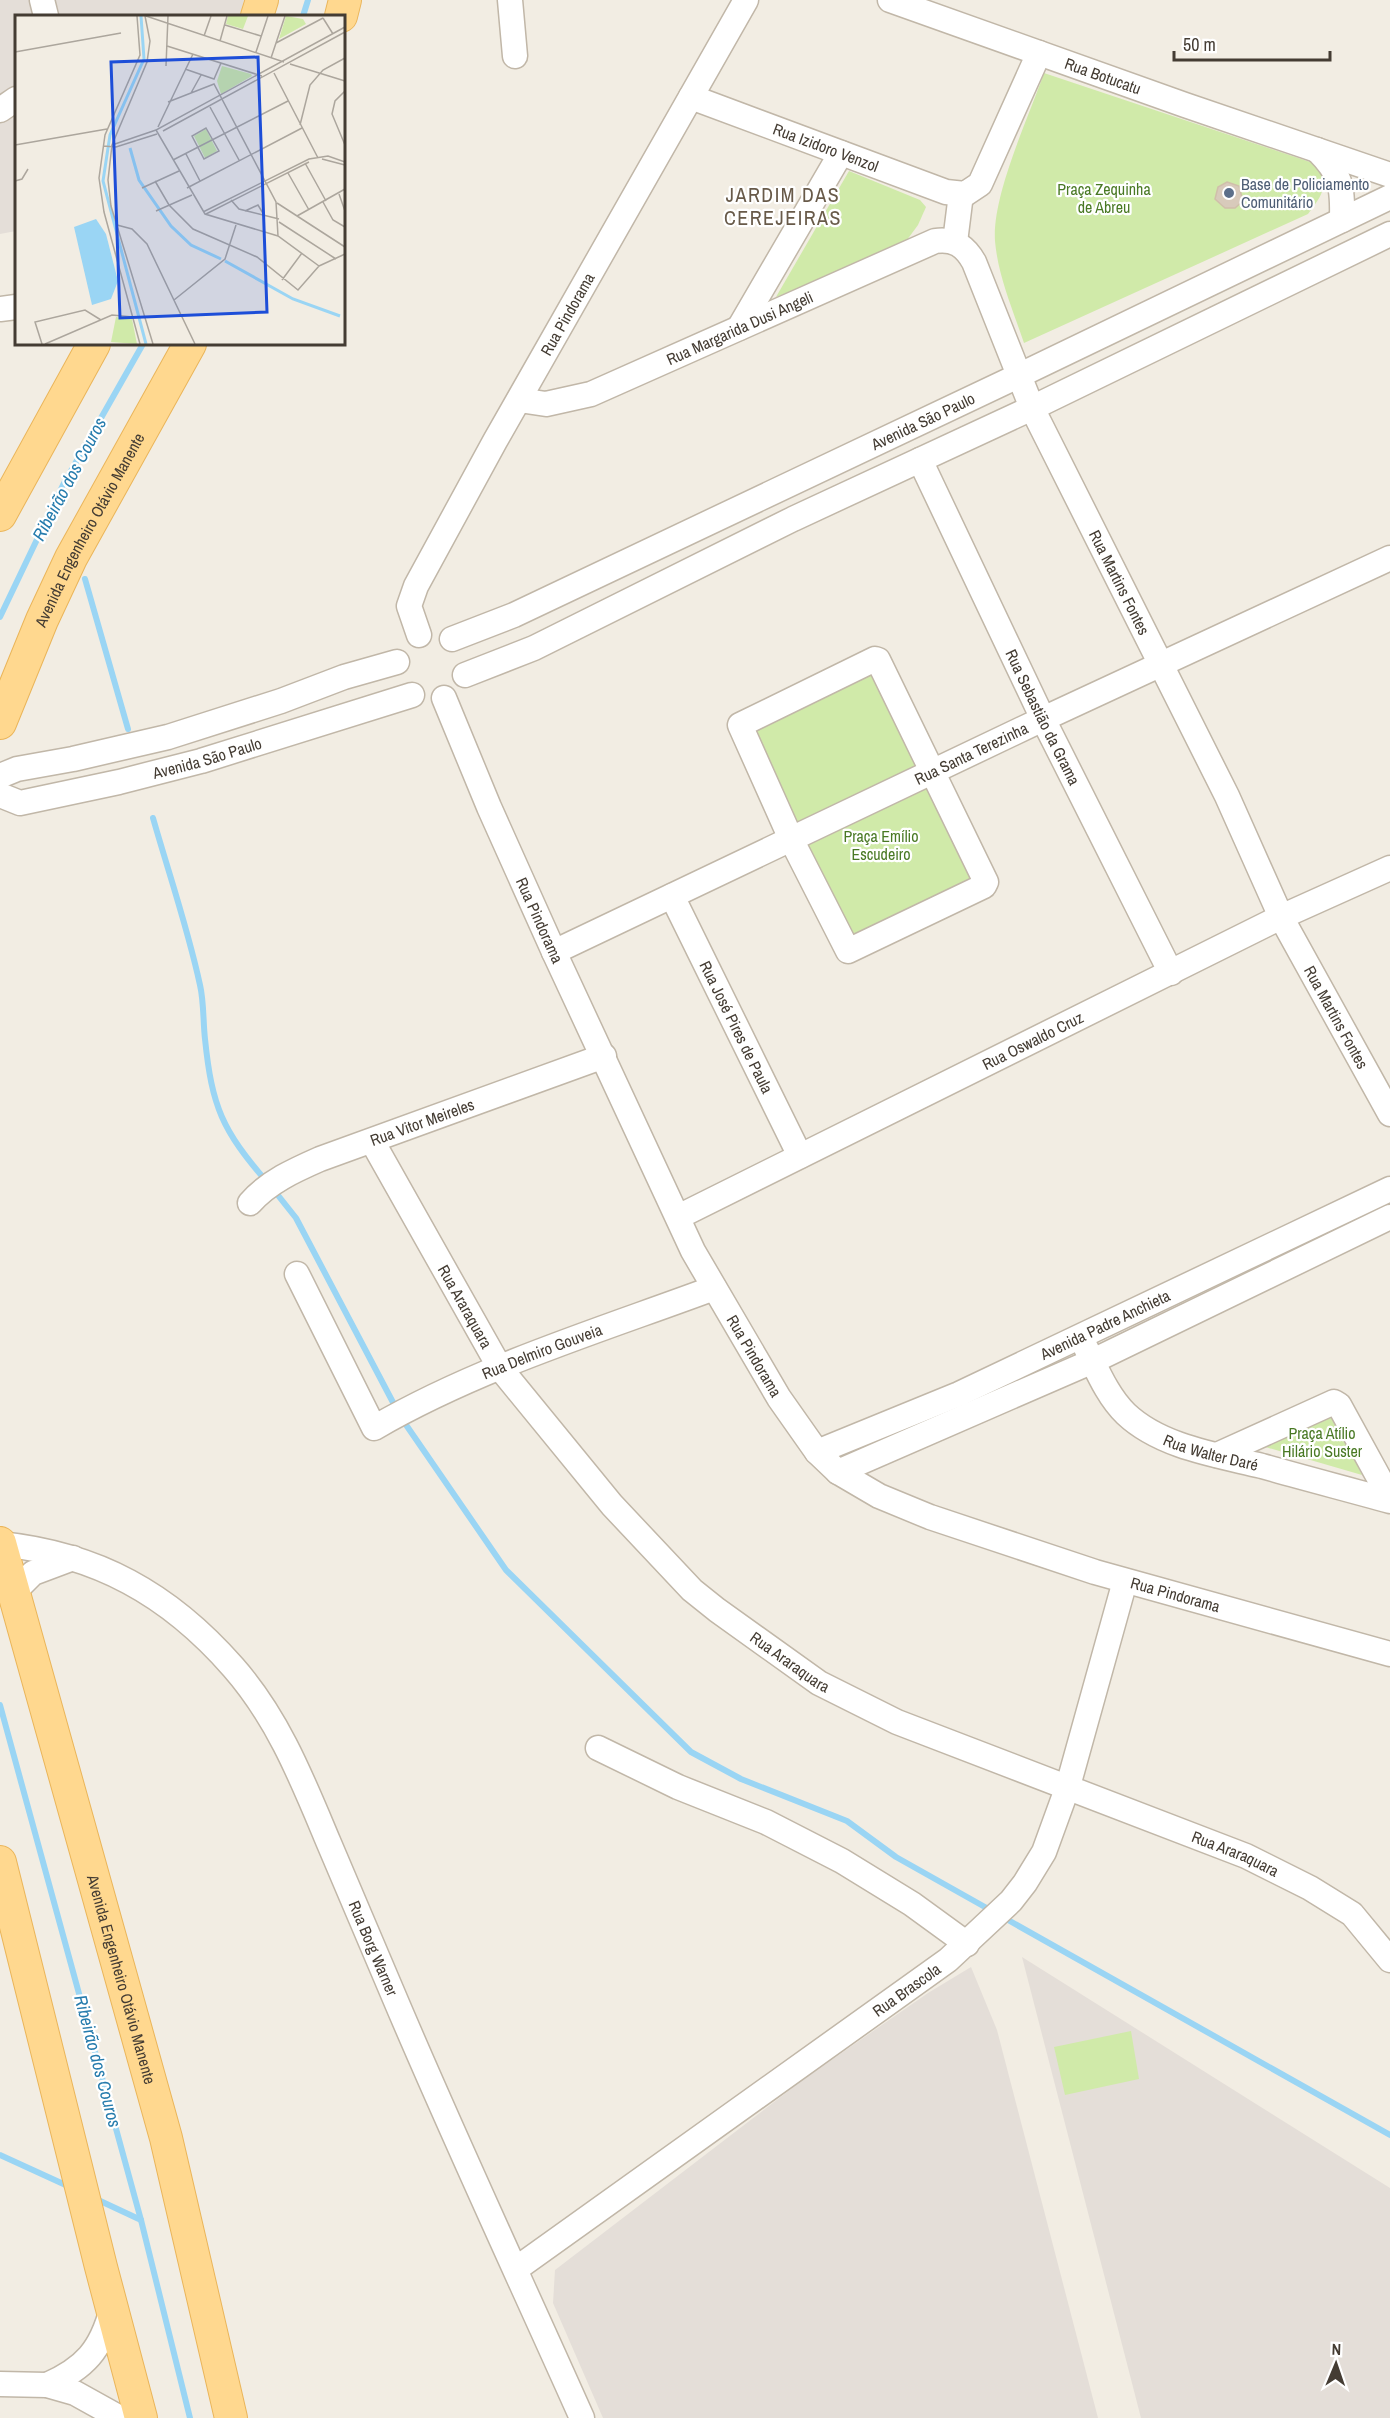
<svg xmlns="http://www.w3.org/2000/svg" width="1390" height="2418" viewBox="0 0 1390 2418" font-family="'Archivo Narrow',sans-serif">
  <style>
    .industrial { fill: #e4ded8 }
    .green { fill: #d0eaa9 }
    .lines { fill: none; stroke-linecap: round; stroke-linejoin: round }
    .stream { stroke: #9ad5f4; stroke-width: 6 }
    .building { fill: #d8cabb; stroke: #d0bfaa; stroke-width: 1.5 }
    .minor-casing { stroke: #c1b7a8; stroke-width: 27 }
    .major-casing { stroke: #eab55a; stroke-width: 34 }
    .minor { stroke: #fff; stroke-width: 24 }
    .major { stroke: #ffd88f; stroke-width: 32 }
    .service-dot { fill: #5c6f8a; stroke: #fff; stroke-width: 2 }
    .labels { text-anchor: middle; dominant-baseline: central; stroke-width: 4.5; stroke-linejoin: round; paint-order: stroke }
    .street-label { font-size: 16px; fill: #443c33; stroke: #fff }
    .service-label { font-size: 16px; fill: #4e5e75; stroke: #fff; text-anchor: start }
    .park-label { font-size: 16px; fill: #497924; stroke: #fff }
    .water-label { font-size: 18px; font-style: italic; fill: #267cad; stroke: #fff }
    .quarter-label { font-size: 20px; letter-spacing: 1.5px; fill: #685a49; stroke: #fff }
    .inset-river { fill: none; stroke: #9ad5f4; stroke-width: 3 }
    .inset-road { fill: none; stroke: #aca69d; stroke-width: 1.5 }
    .view { fill: #1d4ed8; fill-opacity: 0.15; stroke: #1d4ed8; stroke-width: 3 }
    .inset-edge { fill: none; stroke: #443c33; stroke-width: 3 }
  </style>
  <rect width="100%" height="100%" fill="#f2ede3"/>
  <g class="industrial">
    <path d="M 0,0 L 244,0 L 240,16 L 16,16 L 16,231 L 0,234 Z"/>
    <path d="M 1022,1957 L 1390,2188 L 1390,2418 L 1141,2418 Z"/>
    <path d="M 971,1967 L 997,2030 L 1098,2418 L 603,2418 L 553,2303 L 555,2270 L 804,2079 L 928,1993 Z"/>
  </g>
  <g class="green">
    <path d="M 1044,73 L 1319,165 C 1328,189 1322,195 1308,214 L 1024,343 C 1013,310 998,276 995,241 C 992,195 1028,119 1044,73 Z"/>
    <path d="M 849,171 L 920,200 L 926,207 L 918,225 L 901,248 L 776,297 Z"/>
    <path d="M 872,666 L 973,880 L 849,941 L 752,728 Z"/>
    <path d="M 1333,1413 L 1362,1475 L 1262,1446 Z"/>
    <path d="M 1131,2031 L 1139,2079 L 1065,2095 L 1054,2047 Z"/>
  </g>
  <g class="lines">
    <g class="stream">
      <path d="M 303,16 L 308,0"/>
      <path d="M 85,579 L 128,729"/>
      <path d="M 0,617 L 63,485 L 143,344"/>
      <path d="M 153,818 C 169,874 188,929 200,985 C 204,1002 203,1022 205,1039 C 212,1107 222,1130 267,1182"/>
      <path d="M 273,1189 L 296,1218 L 397,1410"/>
      <path d="M 402,1419 L 506,1570 L 691,1752 L 741,1779 L 847,1821 L 896,1857 L 992,1911"/>
      <path d="M 0,1705 L 141,2220 L 190,2418"/>
      <path d="M 1001,1916 L 1390,2135"/>
      <path d="M 0,2155 L 70,2187"/>
      <path d="M 96,2199 L 141,2220"/>
    </g>
  </g>
  <path class="building" d="M 1227,182 L 1239,186 L 1243,201 L 1235,208 L 1225,208 L 1215,199 L 1218,187 Z"/>
  <g class="lines">
    <g class="minor-casing">
      <g id="minor">
        <path d="M 42,0 L 46,16"/>
        <path d="M 510,0 L 515,56"/>
        <path id="s1" d="M 890,0 L 1185,105 L 1390,175"/>
        <path id="s2" d="M 691,97 L 946,192 L 965,194 L 980,184 L 1039,53"/>
        <path d="M 0,110 L 16,99"/>
        <path d="M 1317,150 C 1341,174 1343,186 1342,220"/>
        <path d="M 955,242 L 961,194"/>
        <path d="M 0,309 L 16,307"/>
        <path d="M 739,328 L 841,153"/>
        <path id="s3" d="M 519,400 L 546,404 L 591,394 L 935,241 C 954,238 965,246 974,262 L 1032,408 L 1227,796 L 1281,917 L 1390,1114"/>
        <path id="s4" d="M 920,460 L 1043,719 L 1171,973"/>
        <path id="s5" d="M 419,635 L 409,606 L 416,586 L 495,441 L 746,0"/>
        <path id="s6" d="M 452,639 L 514,615 L 1018,376 L 1390,197"/>
        <path d="M 875,659 L 878,660 L 986,882 L 984,886 L 848,951 L 791,839 L 740,725 Z"/>
        <path d="M 465,675 L 534,648 L 793,519 L 1032,408 L 1390,234"/>
        <path id="s7" d="M 444,698 L 489,807 L 554,952 L 693,1251 L 779,1398 L 817,1452 L 838,1472 L 879,1496 L 930,1517 L 1095,1572 L 1390,1654"/>
        <path d="M 0,776 L 17,769 L 73,759 L 168,737 L 281,701 L 344,677 L 397,662"/>
        <path id="s8" d="M 0,795 L 20,803 L 119,782 L 201,761 L 412,695"/>
        <path id="s9" d="M 672,896 L 800,1156"/>
        <path id="s10" d="M 554,952 L 1043,719 L 1390,558"/>
        <path id="s11" d="M 372,1141 L 500,1368 L 612,1505 L 692,1590 L 717,1610 L 819,1683 L 897,1722 L 1246,1856 L 1310,1888 L 1352,1914 L 1390,1960"/>
        <path id="s12" d="M 250,1203 C 268,1182 295,1170 320,1159 L 604,1056"/>
        <path id="s13" d="M 678,1217 L 1281,917 L 1390,868"/>
        <path id="s14" d="M 297,1274 L 374,1428 C 479,1367 601,1330 714,1288"/>
        <path id="s15" d="M 1086,1348 C 1097,1370 1108,1397 1126,1414 C 1161,1447 1217,1455 1262,1466 C 1304,1478 1347,1489 1390,1501"/>
        <path id="s16" d="M 817,1452 L 959,1394 L 1390,1189"/>
        <path d="M 1217,1455 L 1334,1402 L 1339,1405 L 1390,1498"/>
        <path d="M 838,1472 L 1093,1361 L 1390,1217"/>
        <path id="s17" d="M 0,1544 C 97,1554 169,1594 233,1667 C 278,1718 302,1779 328,1841 C 350,1892 371,1943 393,1994 C 453,2136 519,2277 582,2418"/>
        <path d="M 14,1592 L 33,1573 L 73,1558"/>
        <path d="M 598,1748 L 678,1787 L 766,1822 L 842,1861 L 912,1904 L 967,1944"/>
        <path id="s18" d="M 516,2269 L 948,1960 L 1011,1901 L 1025,1883 L 1044,1852 L 1068,1786 L 1125,1581"/>
        <path d="M 0,2384 L 47,2385 L 75,2393 L 120,2418"/>
        <path d="M 47,2385 C 85,2368 101,2350 112,2309"/>
      </g>
    </g>
    <g class="major-casing">
      <g id="major">
        <path d="M 257,16 L 262,0"/>
        <path d="M 341,16 L 345,0"/>
        <path d="M 0,515 L 94,344"/>
        <path id="s19" d="M 0,723 L 42,620 L 71,558 L 190,344"/>
        <path id="s20" d="M 0,1543 L 166,2138 L 231,2418"/>
        <path d="M 0,1862 L 101,2267 L 141,2418"/>
      </g>
    </g>
    <use href="#minor" class="minor"/>
    <use href="#major" class="major"/>
  </g>
  <circle class="service-dot" cx="1229" cy="193" r="6"/>
  <g class="labels">
    <g class="street-label">
      <text stroke="none"><textPath href="#s1" startOffset="226">Rua Botucatu</textPath></text>
      <text stroke="none"><textPath href="#s2" startOffset="144">Rua Izidoro Venzol</textPath></text>
      <text stroke="none"><textPath href="#s5" startOffset="363">Rua Pindorama</textPath></text>
      <text stroke="none"><textPath href="#s3" startOffset="236">Rua Margarida Dusi Angeli</textPath></text>
      <text stroke="none"><textPath href="#s6" startOffset="519">Avenida São Paulo</textPath></text>
      <text stroke="none"><textPath href="#s19" startOffset="213">Avenida Engenheiro Otávio Manente</textPath></text>
      <text stroke="none"><textPath href="#s3" startOffset="850">Rua Martins Fontes</textPath></text>
      <text stroke="none"><textPath href="#s4" startOffset="285">Rua Sebastião da Grama</textPath></text>
      <text stroke="none"><textPath href="#s10" startOffset="462">Rua Santa Terezinha</textPath></text>
      <text stroke="none"><textPath href="#s8" startOffset="214">Avenida São Paulo</textPath></text>
      <text stroke="none"><textPath href="#s7" startOffset="242">Rua Pindorama</textPath></text>
      <text stroke="none"><textPath href="#s3" startOffset="1336">Rua Martins Fontes</textPath></text>
      <text stroke="none"><textPath href="#s9" startOffset="146">Rua José Pires de Paula</textPath></text>
      <text stroke="none"><textPath href="#s13" startOffset="396">Rua Oswaldo Cruz</textPath></text>
      <text stroke="none"><textPath href="#s12" startOffset="192">Rua Vitor Meireles</textPath></text>
      <text stroke="none"><textPath href="#s11" startOffset="190">Rua Araraquara</textPath></text>
      <text stroke="none"><textPath href="#s16" startOffset="315">Avenida Padre Anchieta</textPath></text>
      <text stroke="none"><textPath href="#s14" startOffset="357">Rua Delmiro Gouveia</textPath></text>
      <text stroke="none"><textPath href="#s7" startOffset="728">Rua Pindorama</textPath></text>
      <text stroke="none"><textPath href="#s15" startOffset="172">Rua Walter Daré</textPath></text>
      <text stroke="none"><textPath href="#s7" startOffset="1232">Rua Pindorama</textPath></text>
      <text stroke="none"><textPath href="#s11" startOffset="676">Rua Araraquara</textPath></text>
      <text stroke="none"><textPath href="#s11" startOffset="1162">Rua Araraquara</textPath></text>
      <text stroke="none"><textPath href="#s17" startOffset="586">Rua Borg Warner</textPath></text>
      <text stroke="none"><textPath href="#s20" startOffset="453">Avenida Engenheiro Otávio Manente</textPath></text>
      <text stroke="none"><textPath href="#s18" startOffset="480">Rua Brascola</textPath></text>
    </g>
    <g class="service-label">
      <text x="1241" y="184">Base de Policiamento<tspan x="1241" dy="18">Comunitário</tspan></text>
    </g>
    <g class="park-label">
      <text x="1104" y="189">Praça Zequinha<tspan x="1104" dy="18">de Abreu</tspan></text>
      <text x="881" y="836">Praça Emílio<tspan x="881" dy="18">Escudeiro</tspan></text>
      <text x="1322" y="1433">Praça Atílio<tspan x="1322" dy="18">Hilário Suster</tspan></text>
    </g>
    <g class="water-label">
      <text transform="translate(69 479) rotate(-62)">Ribeirão dos Couros</text>
      <text transform="translate(98 2061) rotate(75)">Ribeirão dos Couros</text>
    </g>
    <g class="quarter-label">
      <text x="783" y="194">JARDIM DAS<tspan x="783" dy="23">CEREJEIRAS</tspan></text>
    </g>
  </g>
  <g transform="translate(15 15)">
    <rect width="330" height="330" fill="#f2ede3"/>
    <path d="M 213,1 L 233,1 L 228,14 L 211,9 ZM 271,1 L 288,4 L 291,9 L 264,24 ZM 207,51 L 236,59 L 237,61 L 206,79 L 202,66 ZM 191,114 L 202,136 L 190,143 L 179,121 ZM 101,302 L 117,304 L 122,329 L 96,327 Z" fill="#d0eaa9"/>
    <path d="M 81,204 L 91,219 L 103,266 L 96,284 L 77,290 L 59,212 Z" fill="#9ad5f4"/>
    <path class="inset-river" d="M 126,1 L 129,44 L 95,120 L 88,166 L 131,329M 115,133 L 124,165 L 156,211 L 176,230 L 206,244M 210,246 L 278,284 L 325,301"/>
    <path class="inset-road" d="M 122,1 L 125,40 L 90,120 L 84,163 L 89,197 L 125,329M 130,1 L 135,26 L 132,47 L 97,130 L 93,165 L 96,191 L 138,329M 131,1 L 269,47M 308,3 L 318,19M 210,10 L 246,21M 189,21 L 196,1M 205,26 L 212,1M 261,28 L 308,3M 152,31 L 247,61M 0,37 L 106,18M 241,37 L 253,1M 256,43 L 270,1M 275,49 L 330,66M 151,51 L 153,1M 170,54 L 199,64 L 206,48M 259,58 L 303,143M 330,76 L 320,86 L 317,99 L 330,130M 176,78 L 186,60M 153,87 L 199,69 L 261,187 L 263,221M 195,92 L 224,145M 285,110 L 295,70 L 308,55 L 330,43M 143,112 L 178,39M 191,113 L 204,136 L 189,144 L 177,121 ZM 148,116 L 330,17M 0,130 L 92,114M 97,130 L 141,115M 88,131 L 101,132 L 142,119M 171,139 L 185,166M 307,144 L 330,150M 158,145 L 273,86M 290,148 L 311,186M 273,158 L 294,195M 0,166 L 7,164 L 13,154M 140,166 L 154,190 L 178,214 L 242,242 L 283,275 L 304,251M 127,173 L 164,156M 172,173 L 287,113M 324,179 L 330,196M 216,185 L 224,194 L 264,204M 308,187 L 318,205 L 330,212M 262,188 L 330,232M 141,196 L 177,180M 230,196 L 243,190 L 249,200M 188,197 L 294,144 L 313,141 L 330,147M 191,199 L 294,147M 282,201 L 330,174M 264,207 L 321,244M 102,210 L 117,214 L 132,229 L 180,329M 304,251 L 263,221 L 190,199 L 141,115 L 330,12M 304,251 L 330,239M 267,265 L 287,238M 159,285 L 210,244 L 221,210M 27,329 L 20,307 L 70,295 L 86,305M 30,329 L 97,300 L 118,302"/>
    <path class="view" d="M 243,42 L 252,297 L 105,303 L 96,47 Z"/>
    <rect width="330" height="330" class="inset-edge"/>
  </g>
  <g transform="translate(1336 2364) rotate(2)" stroke="#ffffff" stroke-width="4.5" paint-order="stroke">
  <path d="M0-4.5L10 22L0 15L-10 22Z" fill="#443c33"/>
  <text y="-9" font-size="16" font-weight="bold" text-anchor="middle" fill="#443c33">N</text>
  </g>
  <path d="M1174 51v9h156v-9" fill="none" stroke="#443c33" stroke-width="3"/>
  <text x="1183" y="51" font-size="18" fill="#443c33" stroke="#ffffff" stroke-width="4.5" paint-order="stroke">50 m</text>
</svg>
